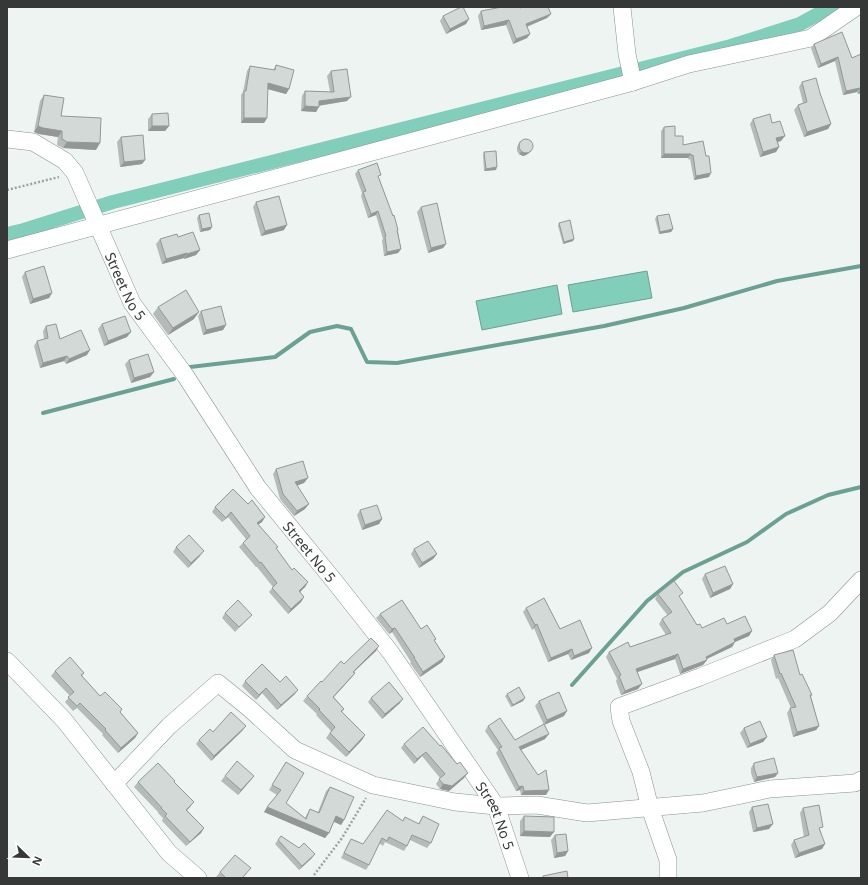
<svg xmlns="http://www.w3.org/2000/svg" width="868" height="885" viewBox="0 0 868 885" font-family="'Noto Sans',sans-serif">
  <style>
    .water { fill: #81ceba; stroke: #6aa193 }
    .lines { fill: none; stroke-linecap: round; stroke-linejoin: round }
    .stream { stroke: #6aa193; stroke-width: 4 }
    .canal { stroke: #81ceba; stroke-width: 14 }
    .minor-casing { stroke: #8b9290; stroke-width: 18 }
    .path { stroke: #9da3a1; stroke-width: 2.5; stroke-dasharray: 2 2; stroke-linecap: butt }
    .minor { stroke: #fff; stroke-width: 17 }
    .wall { fill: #b5bbb9 }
    .shaded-wall { fill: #939896 }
    .building { fill: #d2d9d7; stroke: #939896 }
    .labels { text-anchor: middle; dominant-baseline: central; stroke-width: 3; stroke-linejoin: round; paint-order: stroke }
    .street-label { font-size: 14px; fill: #353837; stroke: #fff }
  </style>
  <rect width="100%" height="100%" fill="#edf4f2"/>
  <g class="water">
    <path d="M 647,271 L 652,298 L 573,312 L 568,285 Z"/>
    <path d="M 557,285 L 562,314 L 482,330 L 476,301 Z"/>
  </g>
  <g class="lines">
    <g class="stream">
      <path d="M 190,367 L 275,357 L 310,332 L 337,326 L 351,329 L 367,362 L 397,363 L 604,326 L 684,308 L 777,281 L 861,266"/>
      <path d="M 43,413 L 174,379"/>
      <path d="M 572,685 L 647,601 L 683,572 L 747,542 L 786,514 L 828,495 L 861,487"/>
    </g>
    <path class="canal" d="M 7,234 L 24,230 L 113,202 L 731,46 L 800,24 L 831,7"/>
    <g class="minor-casing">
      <g id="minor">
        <path d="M 622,7 L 627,54 L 633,82"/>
        <path id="s1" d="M 7,139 L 33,142 L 65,161 L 75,173 L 132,303 L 185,375 L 258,488 L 335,582 L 391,653 L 496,806 L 520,878"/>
        <path d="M 7,250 L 633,82 L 689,64 L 811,38 L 856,7"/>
        <path d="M 7,661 L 64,720 L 169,853 L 198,878"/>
        <path d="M 114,784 L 169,726 L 218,683 L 250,709 L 295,750 L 373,785 L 455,802 L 496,806 L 537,805 L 587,813 L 703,803 L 770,789 L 855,783 L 861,780"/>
        <path d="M 668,878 L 668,860 L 650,808 L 641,772 L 621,721 L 619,707 L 700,677 L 795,639 L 830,613 L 861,580"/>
      </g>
    </g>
    <g class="path">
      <path d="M 7,190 L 59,177"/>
      <path d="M 314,875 L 342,838 L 366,798"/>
    </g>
    <use href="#minor" class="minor"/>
  </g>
  <g class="wall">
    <path d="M 520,8 L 551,14 L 547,18 L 527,27 L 530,34 L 527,38 L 513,44 L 506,25 L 481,30 L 478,16 L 481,11 Z"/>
    <path d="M 443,16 L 466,24 L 446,34 L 440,21 Z"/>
    <path d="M 814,44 L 852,58 L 861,54 L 861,93 L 858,94 L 857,92 L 843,95 L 835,61 L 818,68 L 811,48 Z"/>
    <path d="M 276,65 L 289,89 L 286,94 L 267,89 L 267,118 L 264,123 L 241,123 L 241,95 L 243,92 L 247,71 L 250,66 L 273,70 Z"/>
    <path d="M 331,71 L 347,101 L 319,106 L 316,112 L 301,111 L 302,96 L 305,91 L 330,92 L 327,76 Z"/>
    <path d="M 802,82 L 820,93 L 831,124 L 828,129 L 804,137 L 794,110 L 798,105 L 803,103 L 799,87 Z"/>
    <path d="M 44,95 L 61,116 L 96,150 L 63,148 L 57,145 L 58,137 L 39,134 L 34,132 L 40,101 Z"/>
    <path d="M 152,114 L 169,126 L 165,131 L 148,131 L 148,119 Z"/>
    <path d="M 753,119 L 772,123 L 781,141 L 778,142 L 779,147 L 776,152 L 760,157 L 750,124 Z"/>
    <path d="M 664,127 L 683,145 L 703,141 L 709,177 L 694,180 L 690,159 L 689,160 L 688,158 L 661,158 L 661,131 Z"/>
    <path d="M 121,137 L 145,160 L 142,164 L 120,167 L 117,142 Z"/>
    <path d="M 520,141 L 529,153 L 526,155 L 523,156 L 519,154 L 517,151 L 517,147 Z"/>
    <path d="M 484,152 L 496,170 L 484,171 L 483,155 Z"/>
    <path d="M 358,170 L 379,178 L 398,231 L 401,249 L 398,253 L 384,256 L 382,240 L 383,239 L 376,215 L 368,218 L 361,196 L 362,193 L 355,174 Z"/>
    <path d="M 256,202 L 284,230 L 261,236 L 253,207 Z"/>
    <path d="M 421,207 L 446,244 L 443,248 L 428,253 L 417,212 Z"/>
    <path d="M 199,215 L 212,227 L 210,230 L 200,232 L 197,218 Z"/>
    <path d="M 657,216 L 673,229 L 671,232 L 659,234 L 655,219 Z"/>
    <path d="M 559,223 L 573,241 L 563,244 L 558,226 Z"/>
    <path d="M 160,239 L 200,250 L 196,255 L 184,259 L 184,258 L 162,264 L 156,244 Z"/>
    <path d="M 25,272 L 52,293 L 49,298 L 30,304 L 22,277 Z"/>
    <path d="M 158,307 L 194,319 L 168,335 L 153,314 Z"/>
    <path d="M 201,311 L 226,325 L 223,330 L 203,335 L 198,316 Z"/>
    <path d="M 102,324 L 127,337 L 104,346 L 98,329 Z"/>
    <path d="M 46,326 L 60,339 L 87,355 L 66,364 L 64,361 L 40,368 L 34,346 L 37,341 L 44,339 L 43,331 Z"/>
    <path d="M 129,360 L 154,372 L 150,377 L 131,383 L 125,364 Z"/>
    <path d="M 276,469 L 304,483 L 297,486 L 305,509 L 294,516 L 280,499 L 273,474 Z"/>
    <path d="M 248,504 L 265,517 L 262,522 L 258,524 L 292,570 L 308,582 L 305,587 L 300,592 L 304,597 L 301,602 L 288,614 L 269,592 L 273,587 L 257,567 L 256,567 L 239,547 L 243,543 L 246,539 L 228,517 L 222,522 L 212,512 L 215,507 Z"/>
    <path d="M 360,510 L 382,519 L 379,524 L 362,530 L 357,515 Z"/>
    <path d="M 176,547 L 200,556 L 188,568 L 173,552 Z"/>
    <path d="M 414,549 L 437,554 L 433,559 L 419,568 L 411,554 Z"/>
    <path d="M 705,574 L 733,584 L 730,589 L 710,598 L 702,579 Z"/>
    <path d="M 658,594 L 680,598 L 697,625 L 702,628 L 727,624 L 752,631 L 749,636 L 735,642 L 732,647 L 707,659 L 703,665 L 680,674 L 675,659 L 637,672 L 638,689 L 621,695 L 616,681 L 617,679 L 606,657 L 609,652 L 630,647 L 666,635 L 659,624 L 662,619 L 668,616 L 655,599 Z"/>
    <path d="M 526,608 L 560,629 L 589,653 L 571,660 L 568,654 L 548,662 L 534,628 L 532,630 L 523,612 Z"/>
    <path d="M 225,613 L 248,619 L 235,632 L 222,618 Z"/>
    <path d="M 380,614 L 421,629 L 436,639 L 434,641 L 445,657 L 442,662 L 420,677 L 410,663 L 411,662 L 392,632 L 389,634 L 376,618 Z"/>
    <path d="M 376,651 L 354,672 L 355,673 L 351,678 L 334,697 L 344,709 L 342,712 L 365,735 L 362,740 L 346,757 L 326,738 L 331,731 L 316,715 L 317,714 L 303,701 L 307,696 L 344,664 Z"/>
    <path d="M 774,655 L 800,675 L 812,695 L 811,696 L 819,726 L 816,730 L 793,737 L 787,713 L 790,708 L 791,708 L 778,678 L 776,679 L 771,660 Z"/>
    <path d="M 55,671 L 84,673 L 82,676 L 100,696 L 120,712 L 138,733 L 135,738 L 118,753 L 102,735 L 103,734 L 77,708 L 73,711 L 65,702 L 70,696 L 51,676 Z"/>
    <path d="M 245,681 L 280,682 L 295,694 L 277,710 L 262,693 L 256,700 L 242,686 Z"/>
    <path d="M 507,694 L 523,701 L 511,707 L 505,696 Z"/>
    <path d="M 371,698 L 400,703 L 382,719 L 368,702 Z"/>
    <path d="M 539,701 L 564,716 L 544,725 L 545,739 L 521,750 L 546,795 L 521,795 L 520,790 L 516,791 L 496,753 L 498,750 L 485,731 L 488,726 L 515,740 L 544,725 L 535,706 Z"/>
    <path d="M 246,726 L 242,731 L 211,761 L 196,744 L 199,740 L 213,732 Z"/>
    <path d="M 744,728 L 767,737 L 763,742 L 747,748 L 740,733 Z"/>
    <path d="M 404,744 L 440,746 L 464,778 L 449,791 L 440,789 L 436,784 L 440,778 L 422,756 L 414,764 L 401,748 Z"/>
    <path d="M 286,762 L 286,803 L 305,818 L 307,814 L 310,809 L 318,812 L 326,791 L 330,787 L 344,820 L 341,825 L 334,822 L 329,833 L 325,838 L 264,812 L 277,795 L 269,790 Z"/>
    <path d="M 754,763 L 778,773 L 775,777 L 754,782 L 751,773 L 751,768 Z"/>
    <path d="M 225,776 L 254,776 L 250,781 L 238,795 L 221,781 Z"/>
    <path d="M 138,782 L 174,782 L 190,807 L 187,810 L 204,828 L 201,833 L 186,846 L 162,821 L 163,818 L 158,813 L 158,812 L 134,787 Z"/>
    <path d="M 752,807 L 769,829 L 753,832 L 749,812 Z"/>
    <path d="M 803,808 L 821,831 L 822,849 L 795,858 L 791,845 L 794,840 L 804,837 L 800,813 Z"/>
    <path d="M 423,816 L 431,843 L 427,848 L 410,840 L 407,846 L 404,851 L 385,842 L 383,846 L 379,843 L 369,865 L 366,870 L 341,858 L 348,844 L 351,839 L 363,844 L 402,821 L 405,817 L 418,824 Z"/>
    <path d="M 524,816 L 550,837 L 520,836 L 520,821 Z"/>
    <path d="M 555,835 L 568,851 L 565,856 L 554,858 L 551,840 Z"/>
    <path d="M 278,840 L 312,858 L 299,870 L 275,844 Z"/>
    <path d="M 220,872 L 247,873 L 243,878 L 217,878 L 216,877 Z"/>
  </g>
  <g class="shaded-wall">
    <path d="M 551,14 L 547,18 L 523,28 L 526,24 Z"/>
    <path d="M 469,19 L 466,24 L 446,34 L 450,29 Z"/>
    <path d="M 509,20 L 506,25 L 481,30 L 484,26 Z"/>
    <path d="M 530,34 L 527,38 L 513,44 L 516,39 Z"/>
    <path d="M 838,57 L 835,61 L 818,68 L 821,64 Z"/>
    <path d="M 268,83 L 289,89 L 286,94 L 264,88 Z"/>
    <path d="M 860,88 L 857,92 L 843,95 L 846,91 Z"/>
    <path d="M 860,90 L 861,90 L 861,93 L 858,94 Z"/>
    <path d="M 351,97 L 347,101 L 316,106 L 319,101 Z"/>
    <path d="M 305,106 L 319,107 L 316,112 L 301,111 Z"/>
    <path d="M 244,118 L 267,118 L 264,123 L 241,123 Z"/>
    <path d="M 831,124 L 828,129 L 804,137 L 807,132 Z"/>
    <path d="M 38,126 L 62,131 L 58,137 L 39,134 L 34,132 Z"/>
    <path d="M 152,126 L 169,126 L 165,131 L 148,131 Z"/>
    <path d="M 785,136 L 781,141 L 773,143 L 776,138 Z"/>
    <path d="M 67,142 L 100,143 L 96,150 L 63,148 Z"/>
    <path d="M 779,147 L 776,152 L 760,157 L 763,152 Z"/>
    <path d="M 531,151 L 529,153 L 526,155 L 523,156 L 519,154 L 521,152 Z"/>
    <path d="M 664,154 L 691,154 L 688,158 L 661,158 Z"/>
    <path d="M 145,160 L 142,164 L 120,167 L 124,162 Z"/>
    <path d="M 497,167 L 496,170 L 484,171 L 486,169 Z"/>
    <path d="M 711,173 L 709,177 L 694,180 L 696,176 Z"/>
    <path d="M 378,211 L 376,215 L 368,218 L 371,214 Z"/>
    <path d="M 287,225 L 284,230 L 261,236 L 265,231 Z"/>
    <path d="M 212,227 L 210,230 L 200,232 L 202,229 Z"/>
    <path d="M 673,229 L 671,232 L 659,234 L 660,232 Z"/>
    <path d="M 574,239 L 573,241 L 563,244 L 564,242 Z"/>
    <path d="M 446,244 L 443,248 L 428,253 L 431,248 Z"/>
    <path d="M 401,249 L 398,253 L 384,256 L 387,252 Z"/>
    <path d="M 200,250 L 196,255 L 184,259 L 187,254 Z"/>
    <path d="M 187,253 L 184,258 L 162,264 L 166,259 Z"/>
    <path d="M 52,293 L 49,298 L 30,304 L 33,299 Z"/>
    <path d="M 199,312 L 194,319 L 168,335 L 173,328 Z"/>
    <path d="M 226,325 L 223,330 L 203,335 L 206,330 Z"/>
    <path d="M 131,332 L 127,337 L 104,346 L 108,341 Z"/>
    <path d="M 90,350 L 87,355 L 66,364 L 69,359 Z"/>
    <path d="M 67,356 L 64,361 L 40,368 L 43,363 Z"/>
    <path d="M 154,372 L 150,377 L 131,383 L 134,378 Z"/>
    <path d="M 308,478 L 304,483 L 291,487 L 295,482 Z"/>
    <path d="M 309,504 L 305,509 L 294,516 L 297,511 Z"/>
    <path d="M 231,512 L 228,517 L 222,522 L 226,518 Z"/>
    <path d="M 265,517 L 262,522 L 254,528 L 257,523 Z"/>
    <path d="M 382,519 L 379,524 L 362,530 L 365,525 Z"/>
    <path d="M 204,551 L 200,556 L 188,568 L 191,563 Z"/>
    <path d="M 437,554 L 433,559 L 419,568 L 422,563 Z"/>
    <path d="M 308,582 L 305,587 L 296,596 L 299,591 Z"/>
    <path d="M 733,584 L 730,589 L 710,598 L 713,593 Z"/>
    <path d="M 304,597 L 301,602 L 288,614 L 291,609 Z"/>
    <path d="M 537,624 L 534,628 L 532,630 L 535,625 Z"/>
    <path d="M 395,628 L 392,632 L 389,634 L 392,629 Z"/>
    <path d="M 752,631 L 749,636 L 730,644 L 734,639 Z"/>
    <path d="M 735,642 L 732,647 L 702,661 L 706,657 Z"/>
    <path d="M 379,646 L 376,651 L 349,676 Z"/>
    <path d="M 592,648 L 589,653 L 571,660 L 574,656 Z"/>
    <path d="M 572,649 L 568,654 L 548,662 L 551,658 Z"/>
    <path d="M 678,654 L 675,659 L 632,674 L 636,669 Z"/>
    <path d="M 445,657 L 442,662 L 420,677 L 423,672 Z"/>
    <path d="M 707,660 L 703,665 L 680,674 L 683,669 Z"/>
    <path d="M 355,673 L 351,678 L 330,701 L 333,697 Z"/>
    <path d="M 642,684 L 638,689 L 621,695 L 625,691 Z"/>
    <path d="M 266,688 L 262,693 L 256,700 L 259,695 Z"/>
    <path d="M 298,690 L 295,694 L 277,710 L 281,705 Z"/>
    <path d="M 525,698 L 523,701 L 511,707 L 513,705 Z"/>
    <path d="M 403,699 L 400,703 L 382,719 L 385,714 Z"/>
    <path d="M 567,711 L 564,716 L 544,725 L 547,720 Z"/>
    <path d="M 246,726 L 242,731 L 211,761 L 214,756 Z"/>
    <path d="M 819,726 L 816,730 L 793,737 L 797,732 Z"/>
    <path d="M 138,733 L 135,738 L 118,753 L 121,748 Z"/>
    <path d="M 549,734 L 545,739 L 516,752 L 519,747 Z"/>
    <path d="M 365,735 L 362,740 L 346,757 L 349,752 Z"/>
    <path d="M 767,737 L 763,742 L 747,748 L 750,744 Z"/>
    <path d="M 426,752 L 414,764 L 417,759 Z"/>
    <path d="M 468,773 L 464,778 L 449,791 L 440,789 L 443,784 Z"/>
    <path d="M 778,773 L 775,777 L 754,782 L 757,777 Z"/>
    <path d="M 254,776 L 250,781 L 238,795 L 241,790 Z"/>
    <path d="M 523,786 L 520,790 L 516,791 L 519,787 Z"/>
    <path d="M 549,790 L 546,795 L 521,795 L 524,791 Z"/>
    <path d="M 194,802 L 190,807 L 183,814 L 186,810 Z"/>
    <path d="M 267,807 L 329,833 L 325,838 L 264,812 Z"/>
    <path d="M 336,816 L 344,820 L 341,825 L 333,821 Z"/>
    <path d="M 773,824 L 769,829 L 753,832 L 757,828 Z"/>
    <path d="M 204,828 L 201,833 L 186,846 Z"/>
    <path d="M 524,831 L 554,832 L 550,837 L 520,836 Z"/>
    <path d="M 825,844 L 822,849 L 795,858 L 799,853 Z"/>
    <path d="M 568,851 L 565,856 L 554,858 L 557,853 Z"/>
    <path d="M 315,854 L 312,858 L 299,870 L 302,866 Z"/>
  </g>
  <g class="building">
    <path d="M 461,7 L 463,7 L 469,19 L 450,29 L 443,16 Z"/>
    <path d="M 502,7 L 520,7 L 520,8 L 523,7 L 548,7 L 551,14 L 526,24 L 530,34 L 516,39 L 509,20 L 484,26 L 481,11 Z"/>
    <path d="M 842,32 L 852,58 L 861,54 L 861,90 L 860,90 L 860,88 L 846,91 L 838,57 L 821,64 L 814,44 Z"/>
    <path d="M 276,65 L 294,70 L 289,89 L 268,83 L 267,118 L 244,118 L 244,91 L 246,91 L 250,66 L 275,70 Z"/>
    <path d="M 347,69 L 351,97 L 319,101 L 319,107 L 305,106 L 305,91 L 334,92 L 331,71 Z"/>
    <path d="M 816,78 L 820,93 L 831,124 L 807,132 L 798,105 L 807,102 L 802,82 Z"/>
    <path d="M 44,95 L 64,98 L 61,116 L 101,118 L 100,143 L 67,142 L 62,139 L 62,131 L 43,128 L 38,126 Z"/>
    <path d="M 168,113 L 169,126 L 152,126 L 152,114 Z"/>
    <path d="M 770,114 L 772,123 L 780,121 L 785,136 L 776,138 L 779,147 L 763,152 L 753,119 Z"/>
    <path d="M 675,126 L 675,136 L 683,136 L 683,145 L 703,141 L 706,156 L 709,156 L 711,173 L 696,176 L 693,155 L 692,156 L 691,154 L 664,154 L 664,127 Z"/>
    <path d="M 143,135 L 145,160 L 124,162 L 121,137 Z"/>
    <circle cx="526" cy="146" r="7"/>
    <path d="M 496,151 L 497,167 L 486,169 L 484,152 Z"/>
    <path d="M 377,163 L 381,175 L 378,176 L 393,216 L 394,215 L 398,230 L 397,230 L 401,249 L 387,252 L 385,236 L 386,236 L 378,211 L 371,214 L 363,192 L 366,191 L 358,170 Z"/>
    <path d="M 279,196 L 287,225 L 265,231 L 256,202 Z"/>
    <path d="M 437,203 L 446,244 L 431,248 L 421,207 Z"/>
    <path d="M 209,213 L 212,227 L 202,229 L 199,215 Z"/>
    <path d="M 669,214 L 673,229 L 660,232 L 657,216 Z"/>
    <path d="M 570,220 L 574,239 L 564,242 L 559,223 Z"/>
    <path d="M 193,232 L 200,250 L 187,254 L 187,253 L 166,259 L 160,239 L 177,234 L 178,237 Z"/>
    <path d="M 44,266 L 52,293 L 33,299 L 25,272 Z"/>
    <path d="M 186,290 L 199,312 L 173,328 L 158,307 Z"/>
    <path d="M 221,306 L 226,325 L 206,330 L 201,311 Z"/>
    <path d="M 125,316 L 131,332 L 108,341 L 102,324 Z"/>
    <path d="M 56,324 L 60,339 L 81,330 L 90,350 L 69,359 L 67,356 L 43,363 L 37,341 L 48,338 L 46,326 Z"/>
    <path d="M 148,354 L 154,372 L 134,378 L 129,360 Z"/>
    <path d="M 303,461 L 308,478 L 295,482 L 309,504 L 297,511 L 283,494 L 276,469 Z"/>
    <path d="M 233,489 L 248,504 L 252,500 L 265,517 L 257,523 L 278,547 L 276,548 L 292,570 L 294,568 L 308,582 L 299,591 L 304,597 L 291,609 L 272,588 L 277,583 L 261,562 L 260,563 L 243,543 L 250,536 L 231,512 L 226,518 L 215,507 Z"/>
    <path d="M 377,505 L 382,519 L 365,525 L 360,510 Z"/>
    <path d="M 189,535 L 204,551 L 191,563 L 176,547 Z"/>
    <path d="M 428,541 L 437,554 L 422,563 L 414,549 Z"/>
    <path d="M 725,566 L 733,584 L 713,593 L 705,574 Z"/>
    <path d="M 674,581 L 683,593 L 679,596 L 697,625 L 700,624 L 702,628 L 724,618 L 727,624 L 745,616 L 752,631 L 734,639 L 735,642 L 706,657 L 707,660 L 683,669 L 678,654 L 636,669 L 642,684 L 625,691 L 619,676 L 621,675 L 609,652 L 628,642 L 630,647 L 671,633 L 662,619 L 672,612 L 658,594 Z"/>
    <path d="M 544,598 L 560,629 L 580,620 L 592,648 L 574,656 L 572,649 L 551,658 L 537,624 L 535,625 L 526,608 Z"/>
    <path d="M 238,600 L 252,615 L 239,627 L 225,613 Z"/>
    <path d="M 402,600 L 421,629 L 427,625 L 436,639 L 434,640 L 445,657 L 423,672 L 414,658 L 415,658 L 395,628 L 392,629 L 380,614 Z"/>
    <path d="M 371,638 L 379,646 L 353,672 L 355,673 L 333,697 L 344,709 L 341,711 L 365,735 L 349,752 L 330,733 L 335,727 L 319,710 L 320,709 L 307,696 L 321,681 L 322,682 L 341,661 L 344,664 Z"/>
    <path d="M 793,650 L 800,675 L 802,674 L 812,695 L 810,695 L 819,726 L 797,732 L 790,708 L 796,707 L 781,673 L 780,674 L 774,655 Z"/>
    <path d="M 70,657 L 84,673 L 81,675 L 100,696 L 105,692 L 122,709 L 120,712 L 138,733 L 121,748 L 105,730 L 106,729 L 80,703 L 77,706 L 68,697 L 74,692 L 55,671 Z"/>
    <path d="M 262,664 L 280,682 L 286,676 L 298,690 L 281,705 L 266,688 L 259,695 L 245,681 Z"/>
    <path d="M 389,682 L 403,699 L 385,714 L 371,698 Z"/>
    <path d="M 519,687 L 525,698 L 513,705 L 507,694 Z"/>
    <path d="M 559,692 L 567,711 L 547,720 L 539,701 Z"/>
    <path d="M 231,712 L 246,726 L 214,756 L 199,740 L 210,729 L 213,732 Z"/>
    <path d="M 500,718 L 515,740 L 544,724 L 549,734 L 519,747 L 538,775 L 546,770 L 549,790 L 524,791 L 523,786 L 519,787 L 499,748 L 502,747 L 488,726 Z"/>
    <path d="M 760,721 L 767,737 L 750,744 L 744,728 Z"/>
    <path d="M 423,727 L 440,746 L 441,745 L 457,764 L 460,762 L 468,773 L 452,786 L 443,784 L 439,779 L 445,774 L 426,752 L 417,759 L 404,744 Z"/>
    <path d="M 774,758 L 778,773 L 757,777 L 754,768 L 754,763 Z"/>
    <path d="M 237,761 L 254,776 L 241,790 L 225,776 Z"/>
    <path d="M 286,762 L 304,773 L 286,803 L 306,819 L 310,809 L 319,813 L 330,787 L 354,797 L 344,820 L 336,816 L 329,833 L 267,807 L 281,790 L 272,785 Z"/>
    <path d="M 158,763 L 175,781 L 174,782 L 194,802 L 186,810 L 204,828 L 190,842 L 165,816 L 167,814 L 161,808 L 162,808 L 138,782 Z"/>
    <path d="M 768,804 L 773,824 L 757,828 L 752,807 Z"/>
    <path d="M 819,805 L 823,827 L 819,828 L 825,844 L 799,853 L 794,840 L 809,835 L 803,808 Z"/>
    <path d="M 387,810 L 403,821 L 405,817 L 419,824 L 423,816 L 439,824 L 431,843 L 412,835 L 407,846 L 389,837 L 387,841 L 382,838 L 369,865 L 344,853 L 351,839 L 363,844 Z"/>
    <path d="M 524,816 L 554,817 L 554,832 L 524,831 Z"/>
    <path d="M 566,834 L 568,851 L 557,853 L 555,835 Z"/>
    <path d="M 281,836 L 299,848 L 304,843 L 315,854 L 302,866 L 278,840 Z"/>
    <path d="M 235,855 L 251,868 L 242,878 L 226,878 L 220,872 Z"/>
    <path d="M 567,871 L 568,878 L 543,878 L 543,876 Z"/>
  </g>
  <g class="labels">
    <g class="street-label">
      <text stroke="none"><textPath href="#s1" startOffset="203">Street No 5</textPath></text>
      <text stroke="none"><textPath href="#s1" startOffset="527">Street No 5</textPath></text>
      <text stroke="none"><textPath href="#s1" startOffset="851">Street No 5</textPath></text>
    </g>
  </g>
  <rect width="868" height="885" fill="none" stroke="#353837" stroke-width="16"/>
  <g transform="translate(28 857) rotate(113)" stroke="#ffffff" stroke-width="3" paint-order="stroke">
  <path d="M0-3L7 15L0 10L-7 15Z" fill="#353837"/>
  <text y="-6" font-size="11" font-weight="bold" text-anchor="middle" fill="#353837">N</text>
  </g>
</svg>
